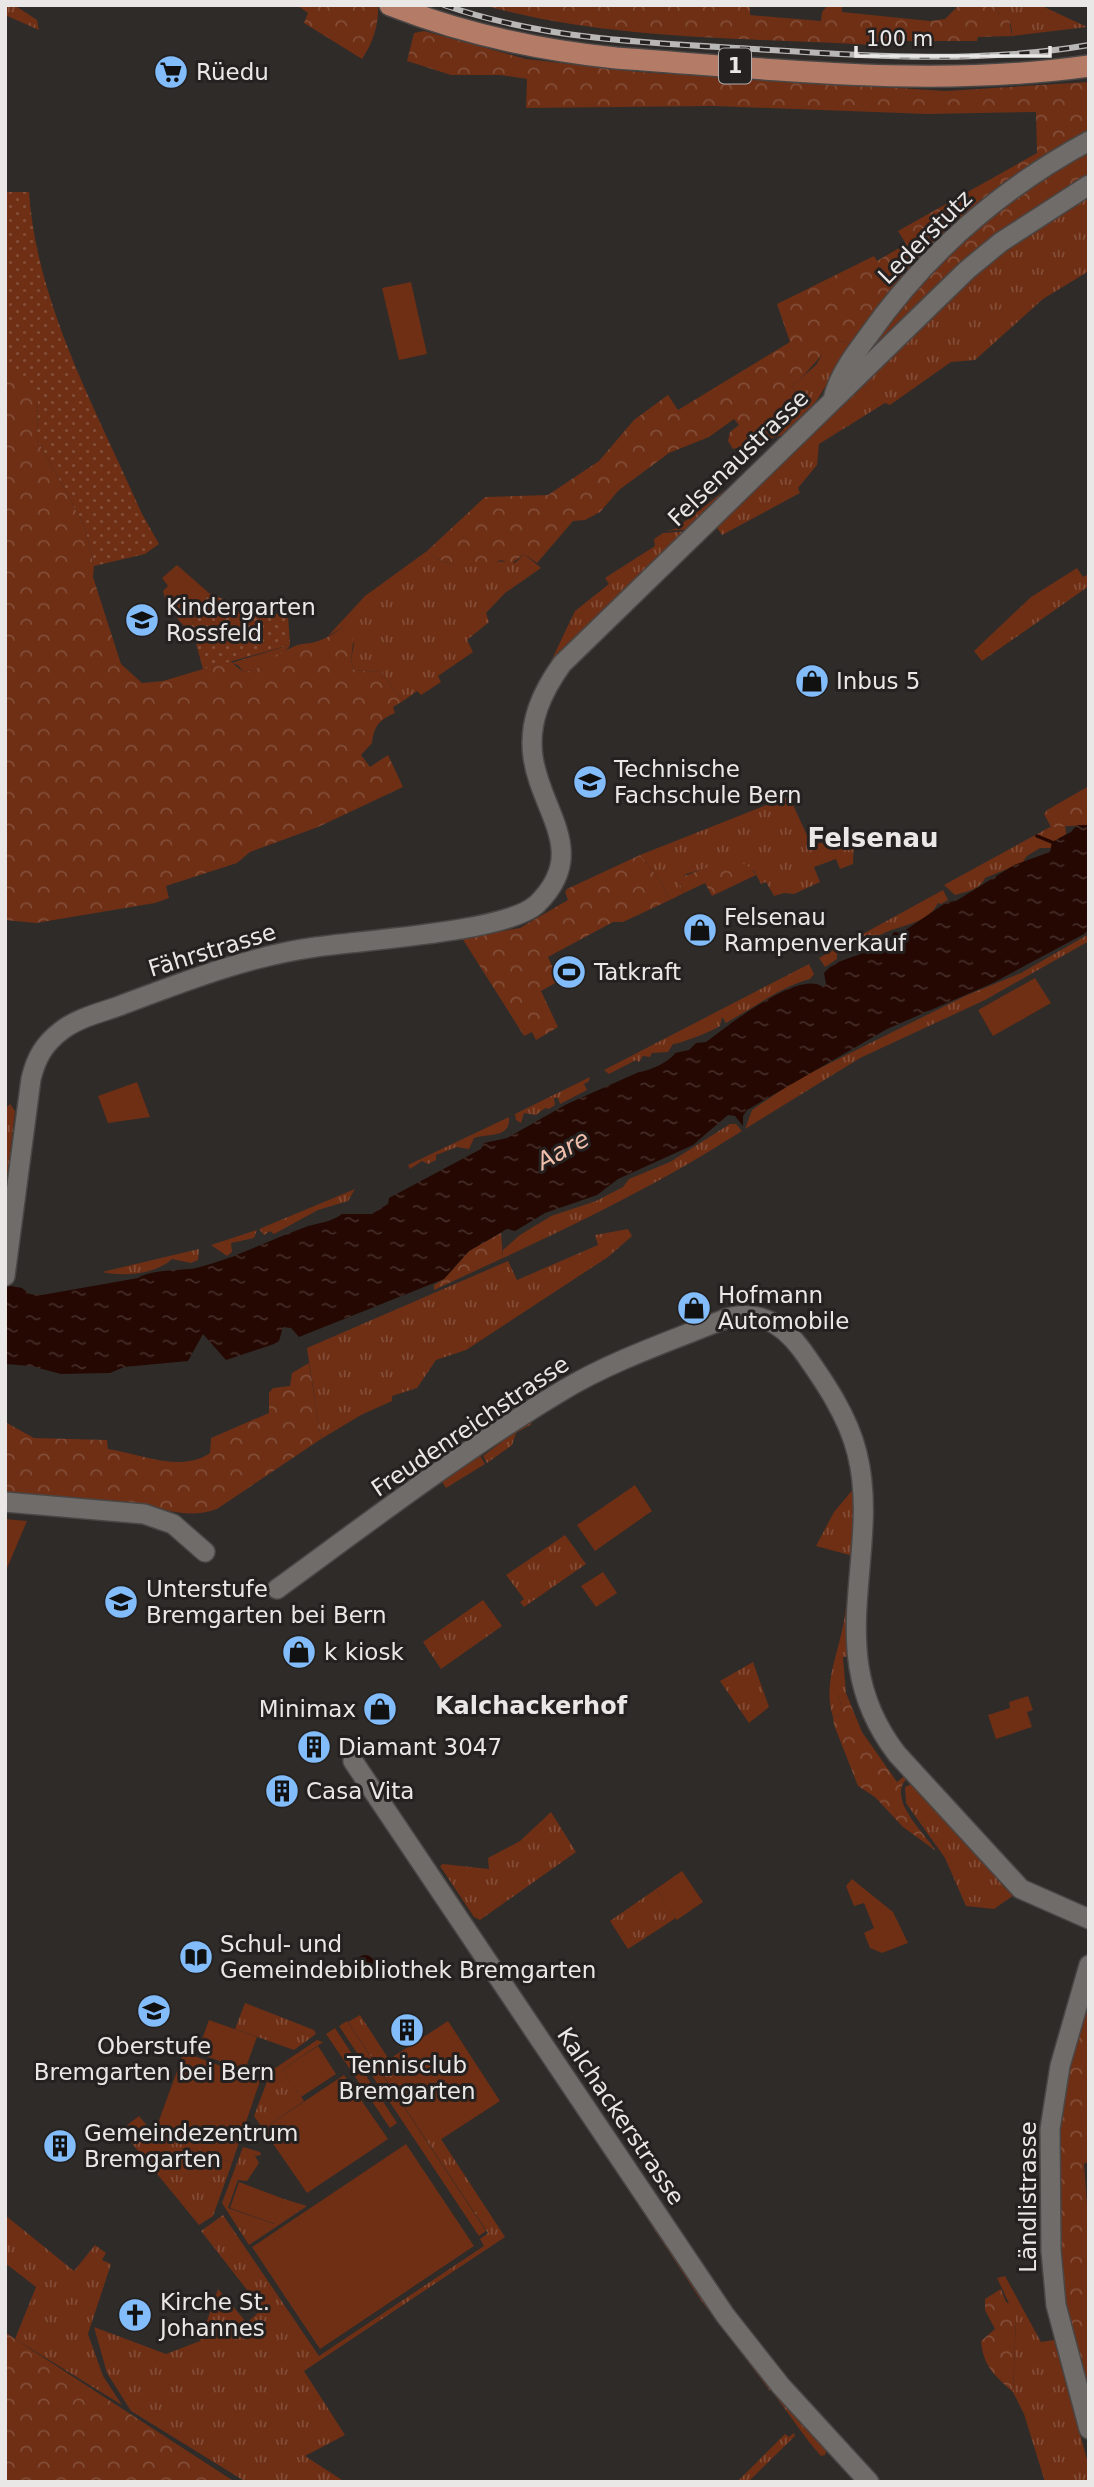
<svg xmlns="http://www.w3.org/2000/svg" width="1094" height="2487" viewBox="0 0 1094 2487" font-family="'DejaVu Sans',sans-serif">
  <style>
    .grass { fill: url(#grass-tufts) }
    .forest { fill: url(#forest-crowns) }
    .park { fill: #6e2f15 }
    .garden { fill: url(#garden-dots) }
    .water { fill: url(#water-ripples) }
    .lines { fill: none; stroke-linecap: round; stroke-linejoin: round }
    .stream { stroke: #240801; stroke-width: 3.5 }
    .secondary-casing { stroke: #494645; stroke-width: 22 }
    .primary-casing { stroke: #494645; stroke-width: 24 }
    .secondary { stroke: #706c6a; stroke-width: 19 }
    .primary { stroke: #b47c66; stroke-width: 21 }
    .rail-casing { stroke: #b9b7b6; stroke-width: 6 }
    .rail { stroke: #242120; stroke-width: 3.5; stroke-dasharray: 10; stroke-linecap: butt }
    .labels { text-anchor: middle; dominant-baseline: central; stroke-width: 6; stroke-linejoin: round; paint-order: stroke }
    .shield { fill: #242120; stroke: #afacab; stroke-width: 2 }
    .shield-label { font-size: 21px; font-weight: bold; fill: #eae8e7 }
    .poi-label { font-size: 23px; fill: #eae8e7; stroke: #242120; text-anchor: start }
    .street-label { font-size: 23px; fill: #eae8e7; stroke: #242120 }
    .water-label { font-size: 24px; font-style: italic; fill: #f0beab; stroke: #242120 }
    .neighbourhood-label { font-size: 24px; font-weight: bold; fill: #eae8e7; stroke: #242120 }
    .quarter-label { font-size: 26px; font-weight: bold; fill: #eae8e7; stroke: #242120 }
  </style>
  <defs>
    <pattern id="grass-tufts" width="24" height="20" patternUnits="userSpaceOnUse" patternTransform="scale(1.75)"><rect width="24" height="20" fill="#6e2f15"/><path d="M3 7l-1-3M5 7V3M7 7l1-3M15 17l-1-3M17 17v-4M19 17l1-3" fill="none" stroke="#834d37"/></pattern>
    <pattern id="forest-crowns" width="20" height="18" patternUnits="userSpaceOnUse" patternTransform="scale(1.75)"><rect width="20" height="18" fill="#6e2f15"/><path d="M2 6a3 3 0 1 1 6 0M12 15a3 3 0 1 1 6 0" fill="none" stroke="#834d37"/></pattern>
    <pattern id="garden-dots" width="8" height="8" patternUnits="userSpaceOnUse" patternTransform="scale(1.75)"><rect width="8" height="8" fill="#6e2f15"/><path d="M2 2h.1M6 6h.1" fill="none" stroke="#834d37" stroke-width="1.8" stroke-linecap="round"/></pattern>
    <pattern id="water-ripples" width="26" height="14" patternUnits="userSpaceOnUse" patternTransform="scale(1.75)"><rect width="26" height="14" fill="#240801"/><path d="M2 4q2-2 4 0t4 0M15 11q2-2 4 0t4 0" fill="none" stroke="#442c26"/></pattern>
  </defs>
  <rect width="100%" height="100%" fill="#2e2b29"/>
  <g class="grass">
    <path d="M 5,5 L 14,5 L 37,20 L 39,30 L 5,15 Z"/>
    <path d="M 995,5 L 1040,5 L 1087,27 L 1012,36 C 1012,21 1009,19 997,12 Z"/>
    <path d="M 1089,197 L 1089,271 L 1043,299 L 975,360 L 951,362 L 890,405 L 885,403 L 819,444 L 817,465 L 798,488 L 800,493 L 722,535 L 716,526 L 974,277 L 1007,249 Z"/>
    <path d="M 838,341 L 852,344 L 815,403 L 794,427 L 787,420 L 798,403 L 793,385 L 816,365 L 826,348 Z"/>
    <path d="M 737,481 L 693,529 L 666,531 L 675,529 Z"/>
    <path d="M 690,531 L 544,676 L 575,611 L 609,584 L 605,578 L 655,546 L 654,539 L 663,533 Z"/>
    <path d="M 427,551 C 457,578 484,556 515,563 L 524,554 L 541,568 L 505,593 L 486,613 L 489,622 L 467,640 L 473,652 L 438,676 L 441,682 L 421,695 L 417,691 L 403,701 L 381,672 L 354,670 L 351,660 L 354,644 L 345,626 L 328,636 L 365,596 Z"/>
    <path d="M 1077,568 L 1083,577 L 1089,574 L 1089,586 L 982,661 L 974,651 L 1031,597 Z"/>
    <path d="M 290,645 C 283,658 259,671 243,672 L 238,665 L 231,663 Z"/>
    <path d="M 789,796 L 811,844 L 854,840 L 853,864 L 840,869 L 836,859 L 814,867 L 820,882 L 794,894 L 784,893 L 774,896 L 766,882 L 761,884 L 754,871 L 733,861 L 686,874 L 679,882 L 684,893 L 670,900 L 662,883 L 640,855 Z"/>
    <path d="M 1065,824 L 1066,834 L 1053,842 L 1051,848 L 1040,848 L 1027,856 L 1022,863 L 985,878 C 980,890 965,892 955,895 L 944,885 L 1050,827 Z"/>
    <path d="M 943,890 L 948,900 L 941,904 L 938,903 C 926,928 888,925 873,940 C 860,937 853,945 842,949 L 843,953 L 837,954 L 837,959 L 825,967 L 819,958 Z"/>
    <path d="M 1089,934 L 1089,941 L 985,1000 L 860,1058 L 745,1129 L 752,1110 L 796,1080 L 965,996 L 1021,973 Z"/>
    <path d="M 809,964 L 814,974 L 810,979 C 783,986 754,1007 726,1023 L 722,1017 L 720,1026 C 712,1031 680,1044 673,1044 L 668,1052 L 652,1053 L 650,1057 L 643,1056 L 639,1062 L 636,1060 L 609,1074 L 604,1070 Z"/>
    <path d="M 590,1077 L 589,1081 L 584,1084 L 587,1090 L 560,1104 L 558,1098 L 554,1098 L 555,1105 L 549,1109 L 545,1108 L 536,1115 L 524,1113 L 521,1123 L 516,1120 L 515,1114 Z"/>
    <path d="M 10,1104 L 15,1111 L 5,1195 L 5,1109 Z"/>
    <path d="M 509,1117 C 511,1139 487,1133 474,1138 L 469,1149 L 457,1147 L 436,1155 L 436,1160 L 428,1164 L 422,1161 L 410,1169 L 408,1165 Z"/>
    <path d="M 730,1124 L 736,1124 L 742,1131 C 666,1180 585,1220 503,1258 L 503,1250 L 520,1235 L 551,1216 L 596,1201 L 623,1187 L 629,1179 L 670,1162 Z"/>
    <path d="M 355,1189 L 348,1201 L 318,1210 L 274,1234 L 270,1231 L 264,1235 L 259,1229 Z"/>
    <path d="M 628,1229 L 632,1236 L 608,1257 L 466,1350 L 436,1360 L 417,1388 L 392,1396 L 392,1401 L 361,1415 L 321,1439 L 307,1348 L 508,1261 L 517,1280 L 598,1245 L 595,1235 Z"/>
    <path d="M 257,1230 L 254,1238 L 231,1243 L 232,1252 L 227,1256 L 211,1245 Z"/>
    <path d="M 199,1249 L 198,1260 L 191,1263 L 172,1259 C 156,1274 124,1277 102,1272 Z"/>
    <path d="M 529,1421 L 532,1424 L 516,1433 L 512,1445 L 487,1463 L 483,1456 Z"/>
    <path d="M 479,1454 L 485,1464 L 446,1488 L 441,1480 Z"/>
    <path d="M 855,1487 L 853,1556 L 816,1546 L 834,1512 Z"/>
    <path d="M 565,1535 L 586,1564 L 524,1607 L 520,1602 L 524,1599 L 506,1575 Z"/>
    <path d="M 849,1582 L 852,1583 L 851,1656 L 843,1657 L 846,1693 L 839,1693 L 842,1713 L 833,1717 C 823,1685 837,1657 843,1626 C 846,1612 847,1597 849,1582 Z"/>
    <path d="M 483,1600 L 502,1626 L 441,1669 L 423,1642 Z"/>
    <path d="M 753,1662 L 769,1707 L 749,1723 L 720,1681 Z"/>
    <path d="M 914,1783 L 1006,1889 L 1014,1895 L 994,1909 L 966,1906 L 945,1858 L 906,1803 L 905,1787 Z"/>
    <path d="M 551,1812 L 576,1852 L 480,1920 L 474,1917 L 440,1866 L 443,1864 L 489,1869 L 488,1858 L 520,1841 Z"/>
    <path d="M 656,1889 L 676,1918 L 628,1949 L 610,1921 Z"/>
    <path d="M 245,2003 L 314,2030 L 316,2034 L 294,2050 L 235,2029 Z"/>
    <path d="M 360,2015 L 505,2237 L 304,2371 L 345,2435 L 305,2456 L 345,2482 L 246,2482 L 131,2411 L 107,2373 L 94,2327 L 166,2354 L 200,2341 L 218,2289 L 247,2323 L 262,2309 L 201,2231 L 223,2215 L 319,2356 L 484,2246 L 480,2239 L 488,2233 L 348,2022 Z"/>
    <path d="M 317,2040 L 323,2042 L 283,2069 L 304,2101 L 263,2129 L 254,2116 L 271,2071 Z"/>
    <path d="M 579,2107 L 774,2387 L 770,2391 L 700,2299 L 575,2109 Z"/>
    <path d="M 139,2116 L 154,2134 L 232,2163 L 213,2216 L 199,2225 L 121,2130 Z"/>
    <path d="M 243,2147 L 260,2152 L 261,2155 L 255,2156 L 259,2163 L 247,2181 L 238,2180 L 228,2208 L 274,2224 L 284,2199 L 307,2206 L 249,2245 L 222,2203 Z"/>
    <path d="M 5,2215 L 74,2271 L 95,2245 L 106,2253 L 102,2260 L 111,2264 L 88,2334 L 103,2376 L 122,2405 L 15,2339 L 36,2287 L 5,2263 Z"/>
    <path d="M 1005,2276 L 1041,2342 L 1054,2340 L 1089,2467 L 1089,2482 L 1045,2482 L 1024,2414 L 1013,2392 L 1016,2318 L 997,2278 Z"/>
    <path d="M 779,2393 L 827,2449 L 825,2455 L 821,2456 C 803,2436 792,2417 775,2396 Z"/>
    <path d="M 794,2433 L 795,2436 L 748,2482 L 737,2482 L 785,2434 L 789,2437 Z"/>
  </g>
  <g class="forest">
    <path d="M 297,5 L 378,5 C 379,24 373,43 362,59 L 304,23 L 308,13 Z"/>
    <path d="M 483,5 L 750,5 L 750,15 L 821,21 L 822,12 L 828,5 L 842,5 L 842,12 L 930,21 L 945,19 L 959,5 L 995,5 L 997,12 L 1009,19 L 1012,36 L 978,37 L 977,41 L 886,41 L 886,46 C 752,37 613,42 483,5 Z"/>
    <path d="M 424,31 L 526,59 L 639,72 L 946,91 L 1089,82 L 1089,185 L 1039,215 L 831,402 L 852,344 L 839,341 C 821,351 812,370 793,385 L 798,403 L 787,420 L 794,427 L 786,434 L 733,449 L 728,441 L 730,432 L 739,425 L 734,419 L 709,437 L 669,453 L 619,490 L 600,512 L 585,520 L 573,521 L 537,563 L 524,554 L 511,564 L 501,560 C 478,571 445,568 427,551 L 485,497 L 548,495 L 599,461 L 634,420 L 668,395 L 678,410 L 790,342 L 777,304 L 874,256 L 877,261 L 906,244 L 898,231 L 1037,153 L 1036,112 L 927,114 L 714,106 L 526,108 L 527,79 L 501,75 L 451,75 L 407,61 L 414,33 Z"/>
    <path d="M 5,361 L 31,387 L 38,399 L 37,439 L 85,527 L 94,566 L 93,577 L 121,664 L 142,683 L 163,681 L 230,661 L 243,672 C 262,671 276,654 293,647 C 300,643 308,644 315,642 C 326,639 336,632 345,626 L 354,634 L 351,660 L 354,670 L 381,672 L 403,701 L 393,707 L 395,713 C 379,720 374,726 372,743 L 361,755 L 370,767 L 388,755 L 403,787 L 318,827 L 250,852 L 237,863 L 166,886 L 169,898 L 155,903 L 36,923 L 5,920 Z"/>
    <path d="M 1089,786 L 1089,825 L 1051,827 L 1044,814 L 1047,810 Z"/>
    <path d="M 640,855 L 662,883 L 670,900 L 623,922 L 613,922 L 548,957 L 559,981 L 541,991 L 558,1027 L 536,1040 L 532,1032 L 524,1036 L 462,938 L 520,928 L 568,900 L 565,892 L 567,889 Z"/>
    <path d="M 724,861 C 737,860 750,864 756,875 L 712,896 L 705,883 L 684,893 L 679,882 L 682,877 Z"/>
    <path d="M 501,1233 L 503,1258 L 434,1290 L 434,1285 L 444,1279 L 469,1251 Z"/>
    <path d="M 309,1363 L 321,1439 L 217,1509 C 188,1520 165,1508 136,1504 C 93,1499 49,1498 5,1494 L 5,1422 L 34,1438 L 107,1440 L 108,1449 C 141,1454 181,1473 210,1453 L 211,1438 L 269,1413 L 269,1393 L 273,1388 L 290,1386 L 292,1373 Z"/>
    <path d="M 839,1693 L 846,1693 L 862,1732 L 897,1782 L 906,1775 L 908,1777 C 885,1798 924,1832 936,1851 L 903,1827 L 875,1797 L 858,1786 L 834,1725 L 833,1717 L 842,1713 Z"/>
    <path d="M 1088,1989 L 1089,2163 L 1084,2163 L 1089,2232 L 1089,2407 L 1060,2283 L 1058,2115 Z"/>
    <path d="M 1001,2289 L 1006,2302 L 1013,2305 L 1016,2318 L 1013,2392 C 995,2376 983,2366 981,2341 L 995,2329 L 985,2310 L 985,2299 Z"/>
    <path d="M 5,2332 L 15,2339 L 235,2482 L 5,2482 Z"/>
  </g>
  <g class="park">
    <path d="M 411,282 L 427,354 L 399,360 L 382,288 Z"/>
    <path d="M 177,565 L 209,593 L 188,631 L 167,606 L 163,591 L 168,586 L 162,578 Z"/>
    <path d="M 1035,978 L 1051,1003 L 993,1036 L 978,1010 Z"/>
    <path d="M 137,1082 L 150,1117 L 108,1123 L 98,1096 Z"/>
    <path d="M 635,1485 L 652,1511 L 595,1551 L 577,1525 Z"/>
    <path d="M 5,1519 L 27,1521 L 5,1573 Z"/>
    <path d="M 603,1572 L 617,1593 L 596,1607 L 581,1586 Z"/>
    <path d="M 1028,1696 L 1033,1710 L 1027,1712 L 1032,1727 L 996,1739 L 988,1715 L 1010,1708 L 1009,1702 Z"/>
    <path d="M 682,1871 L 703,1902 L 677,1920 L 656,1889 Z"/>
    <path d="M 852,1879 L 893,1912 L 908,1943 L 882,1953 L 870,1948 L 864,1933 L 874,1928 L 864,1903 L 854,1906 L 846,1886 Z"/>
    <path d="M 209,2020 L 257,2037 L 245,2070 L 197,2053 Z"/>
    <path d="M 347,2021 L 486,2231 L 479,2236 L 339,2026 Z"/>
    <path d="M 448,2021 L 500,2101 L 440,2140 L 388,2060 Z"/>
    <path d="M 335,2028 L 397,2123 L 390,2128 L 326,2034 Z"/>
    <path d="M 318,2046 L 336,2074 L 301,2097 L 283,2069 Z"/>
    <path d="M 184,2052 L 260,2081 L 232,2163 L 154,2134 Z"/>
    <path d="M 344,2075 L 388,2139 L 307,2193 L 263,2129 Z"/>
    <path d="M 406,2144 L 474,2246 L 320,2349 L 252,2247 Z"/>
    <path d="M 239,2182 L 284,2199 L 275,2224 L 230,2208 Z"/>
  </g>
  <g class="garden">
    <path d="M 5,192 L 29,192 C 37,306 97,411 142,514 L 159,544 L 145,554 L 94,566 L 85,527 L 37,439 L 38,399 L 5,361 Z"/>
    <path d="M 209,593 L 237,605 L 237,610 L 288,615 L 290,645 L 203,669 L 195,640 L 188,631 Z"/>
  </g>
  <g class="water">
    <path d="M 1077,825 L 1089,825 L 1089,929 L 1084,934 L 993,983 L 887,1029 L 747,1110 L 743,1116 L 743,1126 L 735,1116 L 728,1115 L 693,1145 L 618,1179 L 597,1195 L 545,1213 L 515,1231 L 507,1229 L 469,1251 L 444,1279 L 299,1337 L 291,1328 L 283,1327 L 279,1341 L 274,1344 L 226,1360 L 203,1334 L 188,1361 L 124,1367 L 110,1373 L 61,1374 L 31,1366 L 5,1364 L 5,1285 L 22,1288 L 29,1294 L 42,1295 L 138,1278 C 151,1269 180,1271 196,1268 C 233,1259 267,1241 303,1228 C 318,1222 328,1224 342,1214 L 372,1214 L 388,1204 L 389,1198 L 481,1149 L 484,1143 L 507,1138 L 567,1104 L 639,1072 C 646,1072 670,1062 675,1053 L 689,1050 L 696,1043 L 706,1042 C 729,1025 799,969 823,987 L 826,984 L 824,973 C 840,954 872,958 886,937 L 890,938 L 894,932 L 901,933 L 947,902 L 956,901 L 1014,865 L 1050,852 L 1052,842 L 1071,832 Z"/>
    <circle cx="365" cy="1965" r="10"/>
  </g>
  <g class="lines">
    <path class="stream" d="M 1037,836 L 1054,843"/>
    <g class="secondary-casing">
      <g id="secondary">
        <path d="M 834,395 C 841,372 855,354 869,335 C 926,254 1002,188 1089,141"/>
        <path d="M 5,1276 L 31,1079 C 36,1058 44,1044 61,1031 C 77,1018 100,1013 119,1006 C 183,982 249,956 316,947 C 363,940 507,932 537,904 C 590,852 541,813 533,757 C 528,722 542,692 562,664 L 967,270 L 1001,242 L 1089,185"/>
        <path d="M 5,1502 L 144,1514 L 173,1524 L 205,1552"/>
        <path d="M 277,1589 C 369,1522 462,1451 560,1392 C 611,1361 670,1341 725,1319 C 757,1308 783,1324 802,1350 C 824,1381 848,1416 857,1453 C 875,1523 848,1597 859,1667 C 864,1699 877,1728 897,1754 L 1021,1889 L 1089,1919"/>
        <path d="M 353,1761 L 725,2315 L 781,2386 L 869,2482"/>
        <path d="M 1089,1965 L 1060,2066 L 1050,2129 L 1051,2251 L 1056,2305 L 1089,2429"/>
      </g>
    </g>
    <g class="primary-casing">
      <path id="primary" d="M 390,5 C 464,34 537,50 616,58 C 772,69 933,88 1089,66"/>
    </g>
    <use href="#secondary" class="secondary"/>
    <use href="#primary" class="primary"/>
    <g class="rail-casing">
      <path id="rail" d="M 444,5 C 545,40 649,43 754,49 C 866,56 978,64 1089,45"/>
    </g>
    <use href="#rail" class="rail"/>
  </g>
  <defs>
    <g id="supermarket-disc" transform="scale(1.75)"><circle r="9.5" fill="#82bcfa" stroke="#242120"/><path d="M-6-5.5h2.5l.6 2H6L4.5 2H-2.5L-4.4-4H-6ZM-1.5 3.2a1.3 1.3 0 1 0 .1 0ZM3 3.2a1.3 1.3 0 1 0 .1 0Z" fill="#111"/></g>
    <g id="school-disc" transform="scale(1.75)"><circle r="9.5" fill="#82bcfa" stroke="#242120"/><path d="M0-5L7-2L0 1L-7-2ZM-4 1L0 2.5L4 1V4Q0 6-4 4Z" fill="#111"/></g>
    <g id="shop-disc" transform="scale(1.75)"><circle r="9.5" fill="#82bcfa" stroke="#242120"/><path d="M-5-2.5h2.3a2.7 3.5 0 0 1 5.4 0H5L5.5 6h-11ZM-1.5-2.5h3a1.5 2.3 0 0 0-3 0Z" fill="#111"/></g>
    <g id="university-disc" transform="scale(1.75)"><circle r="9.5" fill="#82bcfa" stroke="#242120"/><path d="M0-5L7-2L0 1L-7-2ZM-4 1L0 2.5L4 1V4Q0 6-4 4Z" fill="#111"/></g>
    <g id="stadium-disc" transform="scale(1.75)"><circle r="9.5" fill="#82bcfa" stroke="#242120"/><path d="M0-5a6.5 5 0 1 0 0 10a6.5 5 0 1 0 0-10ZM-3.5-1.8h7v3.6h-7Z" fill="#111"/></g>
    <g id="building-disc" transform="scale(1.75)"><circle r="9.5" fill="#82bcfa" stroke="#242120"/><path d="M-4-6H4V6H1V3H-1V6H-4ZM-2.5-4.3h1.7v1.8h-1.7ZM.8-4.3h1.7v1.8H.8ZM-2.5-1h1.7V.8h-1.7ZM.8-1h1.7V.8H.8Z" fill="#111"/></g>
    <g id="library-disc" transform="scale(1.75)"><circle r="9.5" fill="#82bcfa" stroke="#242120"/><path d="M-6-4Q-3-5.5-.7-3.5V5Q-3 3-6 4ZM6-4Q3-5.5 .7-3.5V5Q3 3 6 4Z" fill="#111"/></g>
    <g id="church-disc" transform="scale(1.75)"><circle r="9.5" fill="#82bcfa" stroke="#242120"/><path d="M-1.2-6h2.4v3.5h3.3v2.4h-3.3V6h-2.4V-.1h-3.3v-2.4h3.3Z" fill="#111"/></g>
  </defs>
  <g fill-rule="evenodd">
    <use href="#supermarket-disc" x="171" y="72"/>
    <use href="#school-disc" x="142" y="620"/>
    <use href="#shop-disc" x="812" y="681"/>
    <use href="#university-disc" x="590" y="782"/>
    <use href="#shop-disc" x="700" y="930"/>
    <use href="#stadium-disc" x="569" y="972"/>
    <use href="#shop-disc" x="694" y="1308"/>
    <use href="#school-disc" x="121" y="1602"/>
    <use href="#shop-disc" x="299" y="1652"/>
    <use href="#shop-disc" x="380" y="1709"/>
    <use href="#building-disc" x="314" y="1747"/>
    <use href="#building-disc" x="282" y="1791"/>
    <use href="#library-disc" x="196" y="1957"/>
    <use href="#school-disc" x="154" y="2011"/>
    <use href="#building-disc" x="407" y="2030"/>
    <use href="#building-disc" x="60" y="2146"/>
    <use href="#church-disc" x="135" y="2315"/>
  </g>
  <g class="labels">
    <rect class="shield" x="719" y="48.5" width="32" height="35" rx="5"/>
    <g class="shield-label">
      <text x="735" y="66">1</text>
    </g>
    <g class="poi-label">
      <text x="196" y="72">Rüedu</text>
      <text x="166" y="607">Kindergarten<tspan x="166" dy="26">Rossfeld</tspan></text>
      <text x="836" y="681">Inbus 5</text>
      <text x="614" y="769">Technische<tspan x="614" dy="26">Fachschule Bern</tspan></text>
      <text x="724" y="917">Felsenau<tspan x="724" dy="26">Rampenverkauf</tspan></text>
      <text x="594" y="972">Tatkraft</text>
      <text x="718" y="1295">Hofmann<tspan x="718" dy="26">Automobile</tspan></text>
      <text x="146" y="1589">Unterstufe<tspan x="146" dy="26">Bremgarten bei Bern</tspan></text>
      <text x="324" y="1652">k kiosk</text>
      <text x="356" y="1709" text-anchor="end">Minimax</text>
      <text x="338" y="1747">Diamant 3047</text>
      <text x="306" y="1791">Casa Vita</text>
      <text x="220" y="1944">Schul- und<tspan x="220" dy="26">Gemeindebibliothek Bremgarten</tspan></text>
      <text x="154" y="2046" text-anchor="middle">Oberstufe<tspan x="154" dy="26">Bremgarten bei Bern</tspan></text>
      <text x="407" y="2065" text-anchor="middle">Tennisclub<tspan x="407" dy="26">Bremgarten</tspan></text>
      <text x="84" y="2133">Gemeindezentrum<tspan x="84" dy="26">Bremgarten</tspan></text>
      <text x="160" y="2302">Kirche St.<tspan x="160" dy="26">Johannes</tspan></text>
    </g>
    <g class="street-label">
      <text transform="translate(925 237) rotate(-45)">Lederstutz</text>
      <text transform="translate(738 458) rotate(-44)">Felsenaustrasse</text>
      <text transform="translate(212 950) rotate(-17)">Fährstrasse</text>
      <text transform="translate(470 1426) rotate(-34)">Freudenreichstrasse</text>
      <text transform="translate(621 2116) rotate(56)">Kalchackerstrasse</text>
      <text transform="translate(1028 2197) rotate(-90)">Ländlistrasse</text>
    </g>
    <g class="water-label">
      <text transform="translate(563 1150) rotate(-29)">Aare</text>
    </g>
    <g class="neighbourhood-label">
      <text x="531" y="1706">Kalchackerhof</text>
    </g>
    <g class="quarter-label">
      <text x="873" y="838">Felsenau</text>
    </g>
  </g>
  <rect width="1094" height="2487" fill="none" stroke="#eae8e7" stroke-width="14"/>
  <path d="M856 46v10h194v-10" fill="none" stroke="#eae8e7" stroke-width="3.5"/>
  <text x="866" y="46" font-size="21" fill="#eae8e7" stroke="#242120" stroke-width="5" paint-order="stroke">100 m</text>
</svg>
